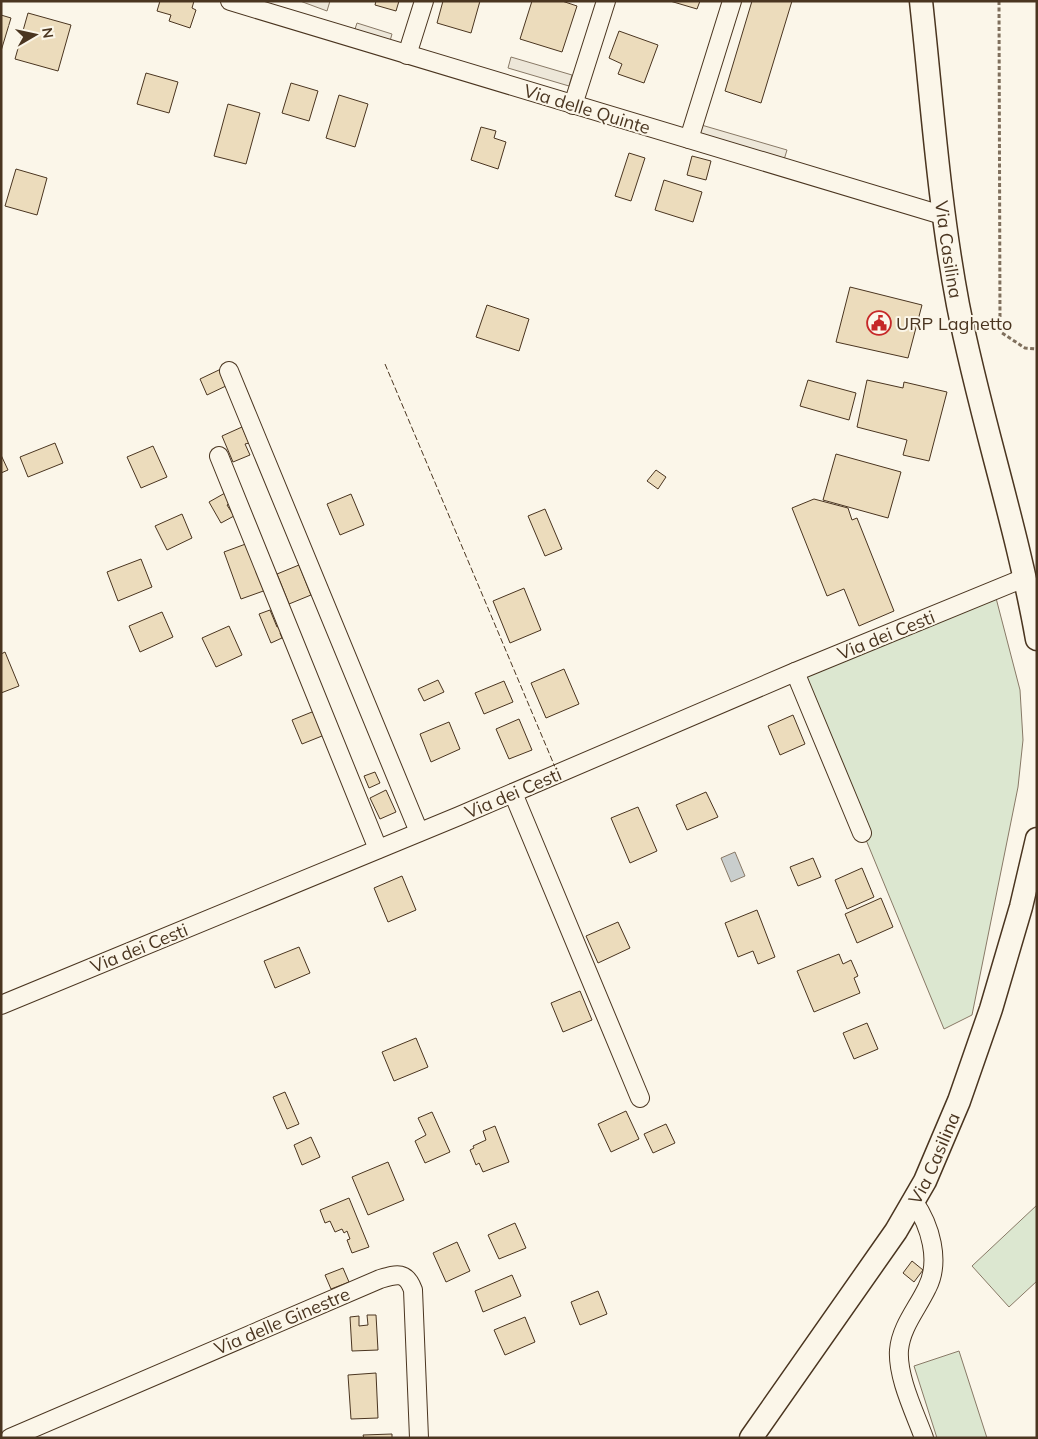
<svg xmlns="http://www.w3.org/2000/svg" width="1038" height="1439" viewBox="0 0 1038 1439" font-family="Mulish,sans-serif">
  <style>
    .green { fill: #dce7d0; stroke: #887966 }
    .parking { fill: #ede7d9; stroke: #887966 }
    .water { fill: #c9cecd; stroke: #887966 }
    .building { fill: #ecdcbc; stroke: #4a3520 }
    .lines { fill: none; stroke-linecap: round; stroke-linejoin: round }
    .minor-casing { stroke: #4a3520; stroke-width: 20 }
    .major-casing { stroke: #4a3520; stroke-width: 25 }
    .path { stroke: #7f6f5c; stroke-width: 3; stroke-dasharray: 4 2.5; stroke-linecap: butt }
    .minor { stroke: #fbf6e9; stroke-width: 18 }
    .major { stroke: #fbf6e9; stroke-width: 22 }
    .fence { stroke: #4a3520; stroke-width: 1; stroke-dasharray: 6 2.5; stroke-linecap: butt }
    .labels { text-anchor: middle; dominant-baseline: central; stroke-width: 4; stroke-linejoin: round; paint-order: stroke }
    .street-label { font-size: 18px; fill: #4a3520; stroke: #fbf6e9 }
    .poi-label { font-size: 18px; fill: #4a3520; stroke: #fbf6e9; text-anchor: start }
  </style>
  <rect width="100%" height="100%" fill="#fbf6e9"/>
  <g class="green">
    <path d="M 996,598 L 1020,690 L 1023,740 L 1018,787 L 972,1015 L 944,1029 L 801,682 L 802,679 Z"/>
    <path d="M 1037,1205 L 1037,1281 L 1009,1307 L 972,1266 Z"/>
    <path d="M 959,1351 L 987,1438 L 937,1438 L 914,1366 Z"/>
  </g>
  <g class="parking">
    <path d="M 300,1 L 330,1 L 327,11 Z"/>
    <path d="M 357,23 L 392,34 L 390,41 L 355,29 Z"/>
    <path d="M 511,57 L 572,75 L 569,86 L 508,68 Z"/>
    <path d="M 698,124 L 787,150 L 783,163 L 695,136 Z"/>
  </g>
  <path class="water" d="M 735,852 L 745,876 L 731,882 L 721,858 Z"/>
  <g class="building">
    <path d="M 160,1 L 194,1 L 192,8 L 196,10 L 190,28 L 169,21 L 171,15 L 157,11 Z"/>
    <path d="M 376,1 L 399,1 L 396,11 L 375,5 Z"/>
    <path d="M 443,1 L 480,1 L 471,33 L 437,23 Z"/>
    <path d="M 532,1 L 562,1 L 577,6 L 562,52 L 520,39 Z"/>
    <path d="M 670,1 L 700,1 L 697,9 Z"/>
    <path d="M 752,1 L 792,1 L 761,103 L 725,91 Z"/>
    <path d="M 28,13 L 71,25 L 58,71 L 15,59 Z"/>
    <path d="M 1,15 L 11,18 L 1,51 Z"/>
    <path d="M 619,31 L 658,45 L 644,83 L 618,74 L 622,64 L 609,58 Z"/>
    <path d="M 146,73 L 178,82 L 169,113 L 137,104 Z"/>
    <path d="M 291,83 L 318,91 L 309,121 L 282,113 Z"/>
    <path d="M 339,95 L 368,104 L 355,147 L 326,138 Z"/>
    <path d="M 228,104 L 260,113 L 246,164 L 214,156 Z"/>
    <path d="M 481,127 L 496,131 L 494,138 L 506,142 L 498,169 L 471,160 Z"/>
    <path d="M 629,153 L 645,158 L 631,201 L 615,196 Z"/>
    <path d="M 692,156 L 711,161 L 706,180 L 687,175 Z"/>
    <path d="M 16,169 L 47,178 L 37,215 L 5,206 Z"/>
    <path d="M 664,180 L 702,192 L 693,222 L 655,210 Z"/>
    <path d="M 850,287 L 922,305 L 908,358 L 836,342 Z"/>
    <path d="M 487,305 L 529,319 L 519,351 L 476,337 Z"/>
    <path d="M 221,369 L 228,385 L 207,395 L 200,379 Z"/>
    <path d="M 808,380 L 856,393 L 849,420 L 800,406 Z"/>
    <path d="M 867,380 L 903,388 L 904,382 L 947,392 L 929,461 L 903,455 L 907,440 L 857,427 Z"/>
    <path d="M 242,427 L 249,443 L 245,444 L 250,455 L 233,462 L 222,436 Z"/>
    <path d="M 55,443 L 63,463 L 28,477 L 20,457 Z"/>
    <path d="M 153,446 L 167,477 L 141,488 L 127,457 Z"/>
    <path d="M 836,454 L 901,472 L 888,518 L 823,500 Z"/>
    <path d="M 1,455 L 8,470 L 1,473 Z"/>
    <path d="M 656,470 L 666,477 L 658,489 L 647,481 Z"/>
    <path d="M 225,493 L 230,503 L 227,505 L 234,516 L 221,523 L 209,502 Z"/>
    <path d="M 351,494 L 364,525 L 340,535 L 327,504 Z"/>
    <path d="M 814,499 L 848,508 L 852,520 L 857,518 L 894,611 L 859,626 L 844,589 L 827,596 L 792,508 Z"/>
    <path d="M 545,509 L 562,549 L 545,556 L 528,516 Z"/>
    <path d="M 182,514 L 192,538 L 167,550 L 155,526 Z"/>
    <path d="M 251,542 L 269,589 L 241,599 L 224,552 Z"/>
    <path d="M 141,559 L 152,587 L 118,601 L 107,572 Z"/>
    <path d="M 299,565 L 311,595 L 289,604 L 277,574 Z"/>
    <path d="M 524,588 L 541,630 L 510,643 L 493,601 Z"/>
    <path d="M 270,610 L 277,627 L 282,625 L 284,632 L 280,633 L 282,638 L 271,643 L 259,614 Z"/>
    <path d="M 162,612 L 173,637 L 140,652 L 129,626 Z"/>
    <path d="M 229,626 L 242,655 L 216,667 L 202,638 Z"/>
    <path d="M 5,652 L 19,686 L 1,693 L 1,654 Z"/>
    <path d="M 564,669 L 579,704 L 546,718 L 531,683 Z"/>
    <path d="M 438,680 L 444,692 L 424,701 L 418,689 Z"/>
    <path d="M 504,681 L 513,702 L 484,714 L 475,693 Z"/>
    <path d="M 317,710 L 327,734 L 302,744 L 292,720 Z"/>
    <path d="M 793,715 L 805,744 L 780,755 L 768,726 Z"/>
    <path d="M 519,719 L 532,750 L 509,759 L 496,729 Z"/>
    <path d="M 449,722 L 460,749 L 431,762 L 420,734 Z"/>
    <path d="M 375,772 L 380,783 L 369,788 L 364,776 Z"/>
    <path d="M 386,790 L 396,812 L 380,819 L 370,798 Z"/>
    <path d="M 706,792 L 718,817 L 687,830 L 676,805 Z"/>
    <path d="M 638,807 L 657,851 L 630,863 L 611,818 Z"/>
    <path d="M 813,858 L 821,877 L 798,886 L 790,867 Z"/>
    <path d="M 862,868 L 874,897 L 847,909 L 835,880 Z"/>
    <path d="M 402,876 L 416,910 L 388,922 L 374,888 Z"/>
    <path d="M 881,898 L 893,927 L 857,943 L 845,914 Z"/>
    <path d="M 757,910 L 775,957 L 758,964 L 753,951 L 738,957 L 725,923 Z"/>
    <path d="M 618,922 L 630,948 L 598,963 L 586,936 Z"/>
    <path d="M 299,947 L 310,973 L 275,988 L 264,961 Z"/>
    <path d="M 839,954 L 843,964 L 851,960 L 858,976 L 854,978 L 860,993 L 814,1012 L 797,971 Z"/>
    <path d="M 580,991 L 592,1020 L 563,1032 L 551,1003 Z"/>
    <path d="M 867,1023 L 878,1049 L 854,1059 L 843,1033 Z"/>
    <path d="M 416,1038 L 428,1067 L 394,1081 L 382,1052 Z"/>
    <path d="M 285,1092 L 299,1124 L 287,1129 L 273,1097 Z"/>
    <path d="M 626,1111 L 639,1139 L 611,1152 L 598,1124 Z"/>
    <path d="M 432,1112 L 450,1152 L 425,1163 L 415,1141 L 426,1135 L 418,1118 Z"/>
    <path d="M 666,1124 L 675,1143 L 653,1153 L 644,1134 Z"/>
    <path d="M 495,1126 L 509,1162 L 483,1172 L 479,1163 L 476,1165 L 470,1150 L 474,1148 L 473,1146 L 486,1140 L 483,1131 Z"/>
    <path d="M 311,1137 L 320,1157 L 302,1165 L 294,1145 Z"/>
    <path d="M 388,1162 L 404,1200 L 368,1215 L 352,1177 Z"/>
    <path d="M 349,1198 L 369,1247 L 352,1253 L 347,1240 L 350,1239 L 347,1231 L 344,1233 L 342,1229 L 335,1232 L 330,1221 L 325,1223 L 320,1210 Z"/>
    <path d="M 515,1223 L 526,1248 L 499,1259 L 488,1235 Z"/>
    <path d="M 457,1242 L 470,1271 L 446,1282 L 433,1253 Z"/>
    <path d="M 912,1261 L 923,1270 L 914,1282 L 903,1273 Z"/>
    <path d="M 343,1268 L 349,1282 L 331,1289 L 325,1275 Z"/>
    <path d="M 512,1275 L 521,1296 L 483,1312 L 475,1291 Z"/>
    <path d="M 598,1291 L 607,1314 L 580,1325 L 571,1302 Z"/>
    <path d="M 367,1315 L 376,1315 L 378,1350 L 352,1351 L 350,1317 L 359,1316 L 359,1326 L 368,1325 Z"/>
    <path d="M 525,1317 L 535,1342 L 505,1355 L 494,1330 Z"/>
    <path d="M 376,1373 L 378,1418 L 351,1419 L 348,1375 Z"/>
    <path d="M 392,1434 L 392,1438 L 364,1438 L 363,1435 Z"/>
  </g>
  <g class="lines">
    <g class="minor-casing">
      <g id="minor">
        <path d="M 230,1 L 945,216"/>
        <path d="M 407,55 L 424,1"/>
        <path d="M 573,105 L 606,1"/>
        <path d="M 689,139 L 732,1"/>
        <path d="M 229,371 L 419,832"/>
        <path d="M 219,456 L 378,849"/>
        <path d="M 795,672 L 862,833"/>
        <path d="M 513,793 L 640,1098"/>
        <path d="M 1,1005 L 459,816 L 795,672 L 1024,578"/>
        <path d="M 914,1202 C 930,1225 941,1261 927,1288 C 917,1309 901,1327 899,1350 C 897,1377 915,1413 924,1438"/>
        <path d="M 10,1438 L 380,1279 C 397,1274 406,1271 413,1290 L 419,1438"/>
      </g>
    </g>
    <g class="major-casing">
      <g id="major">
        <path id="s1" d="M 921,1 C 932,102 939,205 958,305 C 980,417 1017,526 1037,639"/>
        <path id="s2" d="M 751,1438 L 896,1231 L 925,1181 L 959,1101 L 991,1009 L 1021,907 L 1037,839"/>
      </g>
    </g>
    <g class="path">
      <path d="M 999,1 L 1000,321"/>
      <path d="M 980,324 L 1000,321 L 1002,333 L 1025,348 L 1037,349"/>
    </g>
    <use href="#minor" class="minor"/>
    <use href="#major" class="major"/>
    <path class="fence" d="M 385,364 L 555,767"/>
  </g>
  <defs>
    <g id="civic-ring" transform="scale(1.25)"><circle r="9.5" fill="#fbf6e9" stroke="#c62828" stroke-width="1.5"/><path d="M-.6-6.5H3V-4.5H.6V-3L4-1V1h2V6H-6V1h2V-1L-.6-3ZM-1.2 2.5V6h2.4V2.5Z" fill="#c62828"/></g>
  </defs>
  <g fill-rule="evenodd">
    <use href="#civic-ring" x="879" y="323"/>
  </g>
  <g class="labels">
    <g class="street-label">
      <text transform="translate(587 109) rotate(17)">Via delle Quinte</text>
      <text stroke="none"><textPath href="#s1" startOffset="250">Via Casilina</textPath></text>
      <text transform="translate(886 635) rotate(-22)">Via dei Cesti</text>
      <text transform="translate(513 793) rotate(-23)">Via dei Cesti</text>
      <text transform="translate(139 948) rotate(-22)">Via dei Cesti</text>
      <text stroke="none"><textPath href="#s2" startOffset="335">Via Casilina</textPath></text>
      <text transform="translate(282 1321) rotate(-23)">Via delle Ginestre</text>
    </g>
    <g class="poi-label">
      <text x="896" y="323">URP Laghetto</text>
    </g>
  </g>
  <rect width="1038" height="1439" fill="none" stroke="#4a3520" stroke-width="5"/>
  <g transform="translate(35 35) rotate(81)" stroke="#fbf6e9" stroke-width="4" paint-order="stroke">
  <path d="M0-4L9 19L0 12L-9 19Z" fill="#4a3520"/>
  <text y="-8" font-size="14" font-weight="bold" text-anchor="middle" fill="#4a3520">N</text>
  </g>
</svg>
